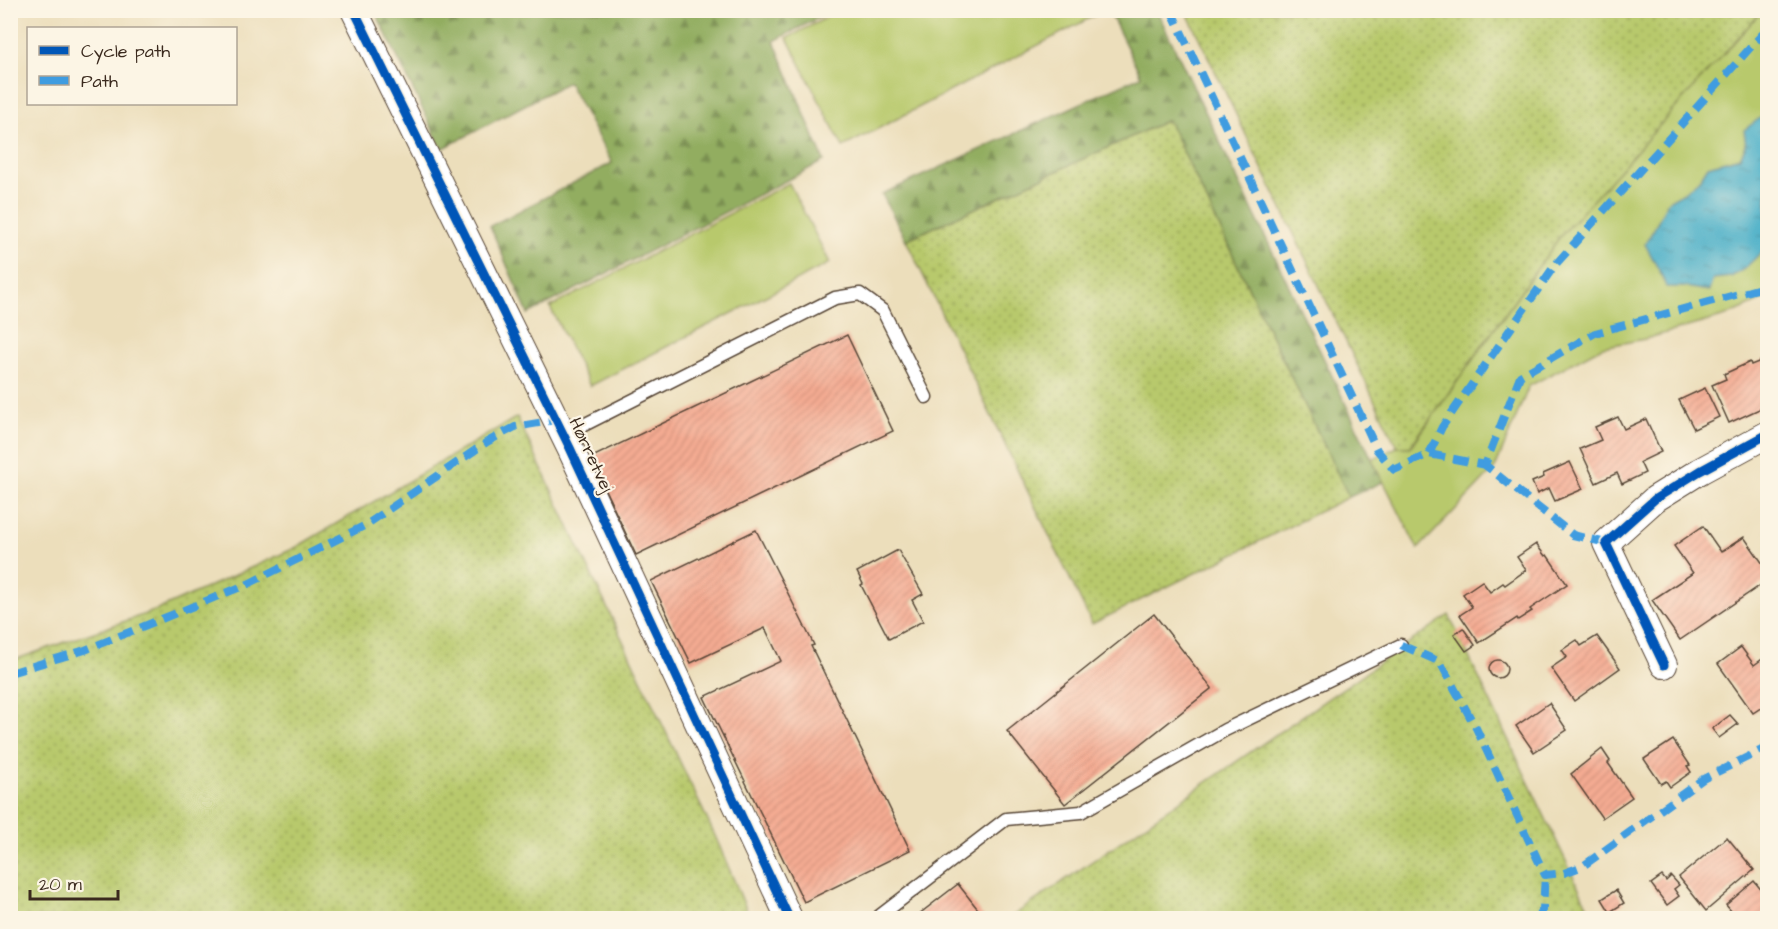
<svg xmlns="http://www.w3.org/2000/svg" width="1778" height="929" viewBox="0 0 1778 929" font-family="'Architects Daughter',sans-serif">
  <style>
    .grass { fill: url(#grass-dots); stroke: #7a7a45; stroke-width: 1.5 }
    .forest { fill: url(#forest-firs); stroke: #666c3f; stroke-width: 1.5 }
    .park { fill: #b8c96c; stroke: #7a7a45; stroke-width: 1.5 }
    .water { fill: url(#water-ripples); stroke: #426c73; stroke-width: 1.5 }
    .building { fill: url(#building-hatch) }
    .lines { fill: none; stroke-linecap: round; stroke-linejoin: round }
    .service-casing { stroke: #564536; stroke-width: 15 }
    .minor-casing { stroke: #564536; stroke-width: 28 }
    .service { stroke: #fff; stroke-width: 12 }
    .minor { stroke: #fff; stroke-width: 26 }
    .quiet { stroke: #3f9ce0; stroke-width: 8; stroke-dasharray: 15 8; stroke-linecap: butt }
    .cycleway-casing { stroke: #fcf5e5; stroke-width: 13 }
    .cycleway { stroke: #0057b8; stroke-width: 9 }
    .labels { text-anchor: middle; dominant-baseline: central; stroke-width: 4.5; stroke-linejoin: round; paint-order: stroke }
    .street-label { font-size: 18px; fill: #3b2a1e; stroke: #fcf5e5 }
  </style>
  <defs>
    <pattern id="grass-dots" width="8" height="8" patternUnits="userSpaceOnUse" patternTransform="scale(1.5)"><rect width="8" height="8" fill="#b8c96c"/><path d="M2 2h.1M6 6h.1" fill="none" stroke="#97a358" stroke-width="1.8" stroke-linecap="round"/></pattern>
    <pattern id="forest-firs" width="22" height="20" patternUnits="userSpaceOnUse" patternTransform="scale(1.5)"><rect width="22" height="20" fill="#92ad60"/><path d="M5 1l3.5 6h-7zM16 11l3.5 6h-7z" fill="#788d4f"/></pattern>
    <pattern id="water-ripples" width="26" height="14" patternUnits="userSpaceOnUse" patternTransform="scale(1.5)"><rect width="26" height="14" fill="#49afc8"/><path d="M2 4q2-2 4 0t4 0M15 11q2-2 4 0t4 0" fill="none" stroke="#3e8fa2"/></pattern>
    <pattern id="building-hatch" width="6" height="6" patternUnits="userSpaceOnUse" patternTransform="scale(1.5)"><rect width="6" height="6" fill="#f4ab92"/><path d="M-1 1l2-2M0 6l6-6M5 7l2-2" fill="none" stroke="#d2937d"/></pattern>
  </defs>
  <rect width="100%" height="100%" fill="#fcf5e5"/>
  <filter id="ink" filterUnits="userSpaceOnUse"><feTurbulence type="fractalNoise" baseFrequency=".0167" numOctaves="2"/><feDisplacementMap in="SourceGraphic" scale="12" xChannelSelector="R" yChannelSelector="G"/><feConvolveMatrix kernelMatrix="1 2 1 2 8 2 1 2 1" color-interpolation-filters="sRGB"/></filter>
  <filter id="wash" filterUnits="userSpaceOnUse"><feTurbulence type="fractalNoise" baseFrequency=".008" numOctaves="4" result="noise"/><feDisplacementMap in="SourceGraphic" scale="24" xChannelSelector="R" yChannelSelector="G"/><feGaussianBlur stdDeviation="1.35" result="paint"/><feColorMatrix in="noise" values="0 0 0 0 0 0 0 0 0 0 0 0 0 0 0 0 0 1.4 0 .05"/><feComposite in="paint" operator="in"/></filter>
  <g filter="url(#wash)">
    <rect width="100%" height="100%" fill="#ecdebb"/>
    <g class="grass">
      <path d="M 1186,11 L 1762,11 L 1559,238 L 1410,447 L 1397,447 Z"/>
      <path d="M 1168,120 L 1349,497 L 1092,624 L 906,240 Z"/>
      <path d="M 517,417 L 716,838 L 750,918 L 11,918 L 11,661 L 157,610 L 295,548 Z"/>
      <path d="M 1449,615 L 1593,918 L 1010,918 Z"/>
    </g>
    <g class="forest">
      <path d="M 375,11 L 831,11 L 774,41 L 824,161 L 528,314 L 490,226 L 612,163 L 568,82 L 442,149 Z"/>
      <path d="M 1109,11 L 1157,11 L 1383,482 L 1349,497 L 1168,120 L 906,240 L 882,194 L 1141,76 Z"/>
    </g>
    <g class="park">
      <path d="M 1097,11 L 1098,14 L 843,147 L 787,38 L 839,11 Z"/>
      <path d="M 1762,11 L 1767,11 L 1767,298 L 1726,316 L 1645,339 L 1602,347 L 1529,386 L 1495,468 L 1418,549 L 1372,459 L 1397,447 L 1411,447 L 1559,238 Z"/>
      <path d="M 789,183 L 830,263 L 590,386 L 550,307 Z"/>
    </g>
    <path class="water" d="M 1767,113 L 1767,247 L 1744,269 L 1731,277 L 1713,279 L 1709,291 L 1685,287 L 1666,287 L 1662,276 L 1645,244 L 1654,229 L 1668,201 L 1684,192 L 1700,179 L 1708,166 L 1740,157 L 1746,145 L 1744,130 Z"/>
    <g id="blocks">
      <g class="building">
        <path d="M 847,335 L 893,431 L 636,555 L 590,458 Z"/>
        <path d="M 1768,358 L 1768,405 L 1729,423 L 1712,385 L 1726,379 L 1724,374 L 1750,362 L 1751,365 Z"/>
        <path d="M 1705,388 L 1719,417 L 1694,429 L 1679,400 Z"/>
        <path d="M 1618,417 L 1624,429 L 1646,419 L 1661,452 L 1640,462 L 1645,473 L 1622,484 L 1617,473 L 1596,483 L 1580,449 L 1601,440 L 1595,427 Z"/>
        <path d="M 1570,462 L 1583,489 L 1555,501 L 1549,488 L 1537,494 L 1532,482 L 1544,477 L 1543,474 Z"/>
        <path d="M 1703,526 L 1721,552 L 1744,537 L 1768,571 L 1768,580 L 1680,640 L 1652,600 L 1693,573 L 1674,546 Z"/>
        <path d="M 756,530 L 814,645 L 811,646 L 910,850 L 804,902 L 704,697 L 781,661 L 765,628 L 691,663 L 651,581 Z"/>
        <path d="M 1536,544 L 1545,556 L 1547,555 L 1567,584 L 1530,609 L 1532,611 L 1518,620 L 1517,618 L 1479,643 L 1460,615 L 1472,607 L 1463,594 L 1482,581 L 1490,592 L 1503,583 L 1505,585 L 1526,570 L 1517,557 Z"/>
        <path d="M 898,550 L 923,594 L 912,600 L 923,621 L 889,639 L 861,585 L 863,584 L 857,572 Z"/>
        <path d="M 1154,614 L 1212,688 L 1065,804 L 1007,731 Z"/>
        <path d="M 1463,628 L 1475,645 L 1466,651 L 1454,634 Z"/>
        <path d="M 1597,636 L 1620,668 L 1574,701 L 1551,668 L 1567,657 L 1562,650 L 1577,640 L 1581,646 Z"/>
        <path d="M 1741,647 L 1754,665 L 1768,655 L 1768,703 L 1753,713 L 1718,664 Z"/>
        <circle cx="1498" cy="669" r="9"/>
        <path d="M 1549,703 L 1567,730 L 1534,752 L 1516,726 Z"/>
        <path d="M 1730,715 L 1738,724 L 1719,738 L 1712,729 Z"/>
        <path d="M 1673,740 L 1690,765 L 1687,766 L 1691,772 L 1670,787 L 1666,781 L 1661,784 L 1644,759 Z"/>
        <path d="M 1602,749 L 1610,761 L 1608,763 L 1632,797 L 1602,818 L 1571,774 Z"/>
        <path d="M 1727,837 L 1754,870 L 1706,911 L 1679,877 Z"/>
        <path d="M 1662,876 L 1666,881 L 1671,876 L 1679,885 L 1674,889 L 1679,896 L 1667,905 L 1651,884 Z"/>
        <path d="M 1754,881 L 1768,898 L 1768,911 L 1759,918 L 1737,918 L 1726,905 Z"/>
        <path d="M 958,884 L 984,917 L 981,918 L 914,918 Z"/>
        <path d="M 1616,890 L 1624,903 L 1610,912 L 1602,899 Z"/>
      </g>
    </g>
  </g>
  <g filter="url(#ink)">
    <use href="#blocks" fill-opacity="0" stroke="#564536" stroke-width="1.5"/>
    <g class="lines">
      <g class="service-casing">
        <g id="service">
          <path d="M 564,435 L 835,298 L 860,294 L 883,311 L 926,397"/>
          <path d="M 877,918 L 1006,819 L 1081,812 L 1225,730 L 1401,645"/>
        </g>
      </g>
      <g class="minor-casing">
        <g id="minor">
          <path d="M 354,10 L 570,448 L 789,918"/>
          <path d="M 1664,665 L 1606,543 L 1655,499 L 1700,471 L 1768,434"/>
        </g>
      </g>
      <use href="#service" class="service"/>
      <use href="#minor" class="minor"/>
      <g class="quiet">
        <path d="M 1171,10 L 1377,450 L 1394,470 L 1429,454 L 1485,465"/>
        <path d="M 1429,454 L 1442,427 L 1555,265 L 1768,28"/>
        <path d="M 1606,543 L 1573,535 L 1485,465 L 1520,376 L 1595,333 L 1768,286"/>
        <path d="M 1401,645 L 1440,662 L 1476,728 L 1545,875 L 1564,873 L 1583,866 L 1703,779 L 1768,747"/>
        <path d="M 10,673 L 85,650 L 248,584 L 366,525 L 487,442 L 515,427 L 556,420"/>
        <path d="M 1537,918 L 1543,909 L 1545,875"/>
      </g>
      <g class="cycleway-casing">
        <g id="cycleway">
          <path d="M 354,10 L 570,448 L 789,918"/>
          <path d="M 1664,665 L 1606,543 L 1655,499 L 1700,471 L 1768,434"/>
        </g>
      </g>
      <use href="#cycleway" class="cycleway"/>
    </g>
  </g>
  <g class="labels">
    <g class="street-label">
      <text transform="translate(591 455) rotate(65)">Hørretvej</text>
    </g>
  </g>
  <rect width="1778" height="929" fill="none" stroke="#fcf5e5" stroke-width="36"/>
  <rect x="27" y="27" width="210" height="78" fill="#fcf5e5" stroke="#afa495" stroke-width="1.5"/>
  <rect x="39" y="46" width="30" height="9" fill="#0057b8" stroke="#afa495" stroke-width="1.5"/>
  <text x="81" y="57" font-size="18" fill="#3b2a1e">Cycle path</text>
  <rect x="39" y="76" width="30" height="9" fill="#3f9ce0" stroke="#afa495" stroke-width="1.5"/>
  <text x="81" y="87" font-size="18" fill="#3b2a1e">Path</text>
  <path d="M30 890v9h88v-9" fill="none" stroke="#3b2a1e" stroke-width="3"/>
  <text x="39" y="890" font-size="18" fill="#3b2a1e" stroke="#fcf5e5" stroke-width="4.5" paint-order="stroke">20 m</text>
</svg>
